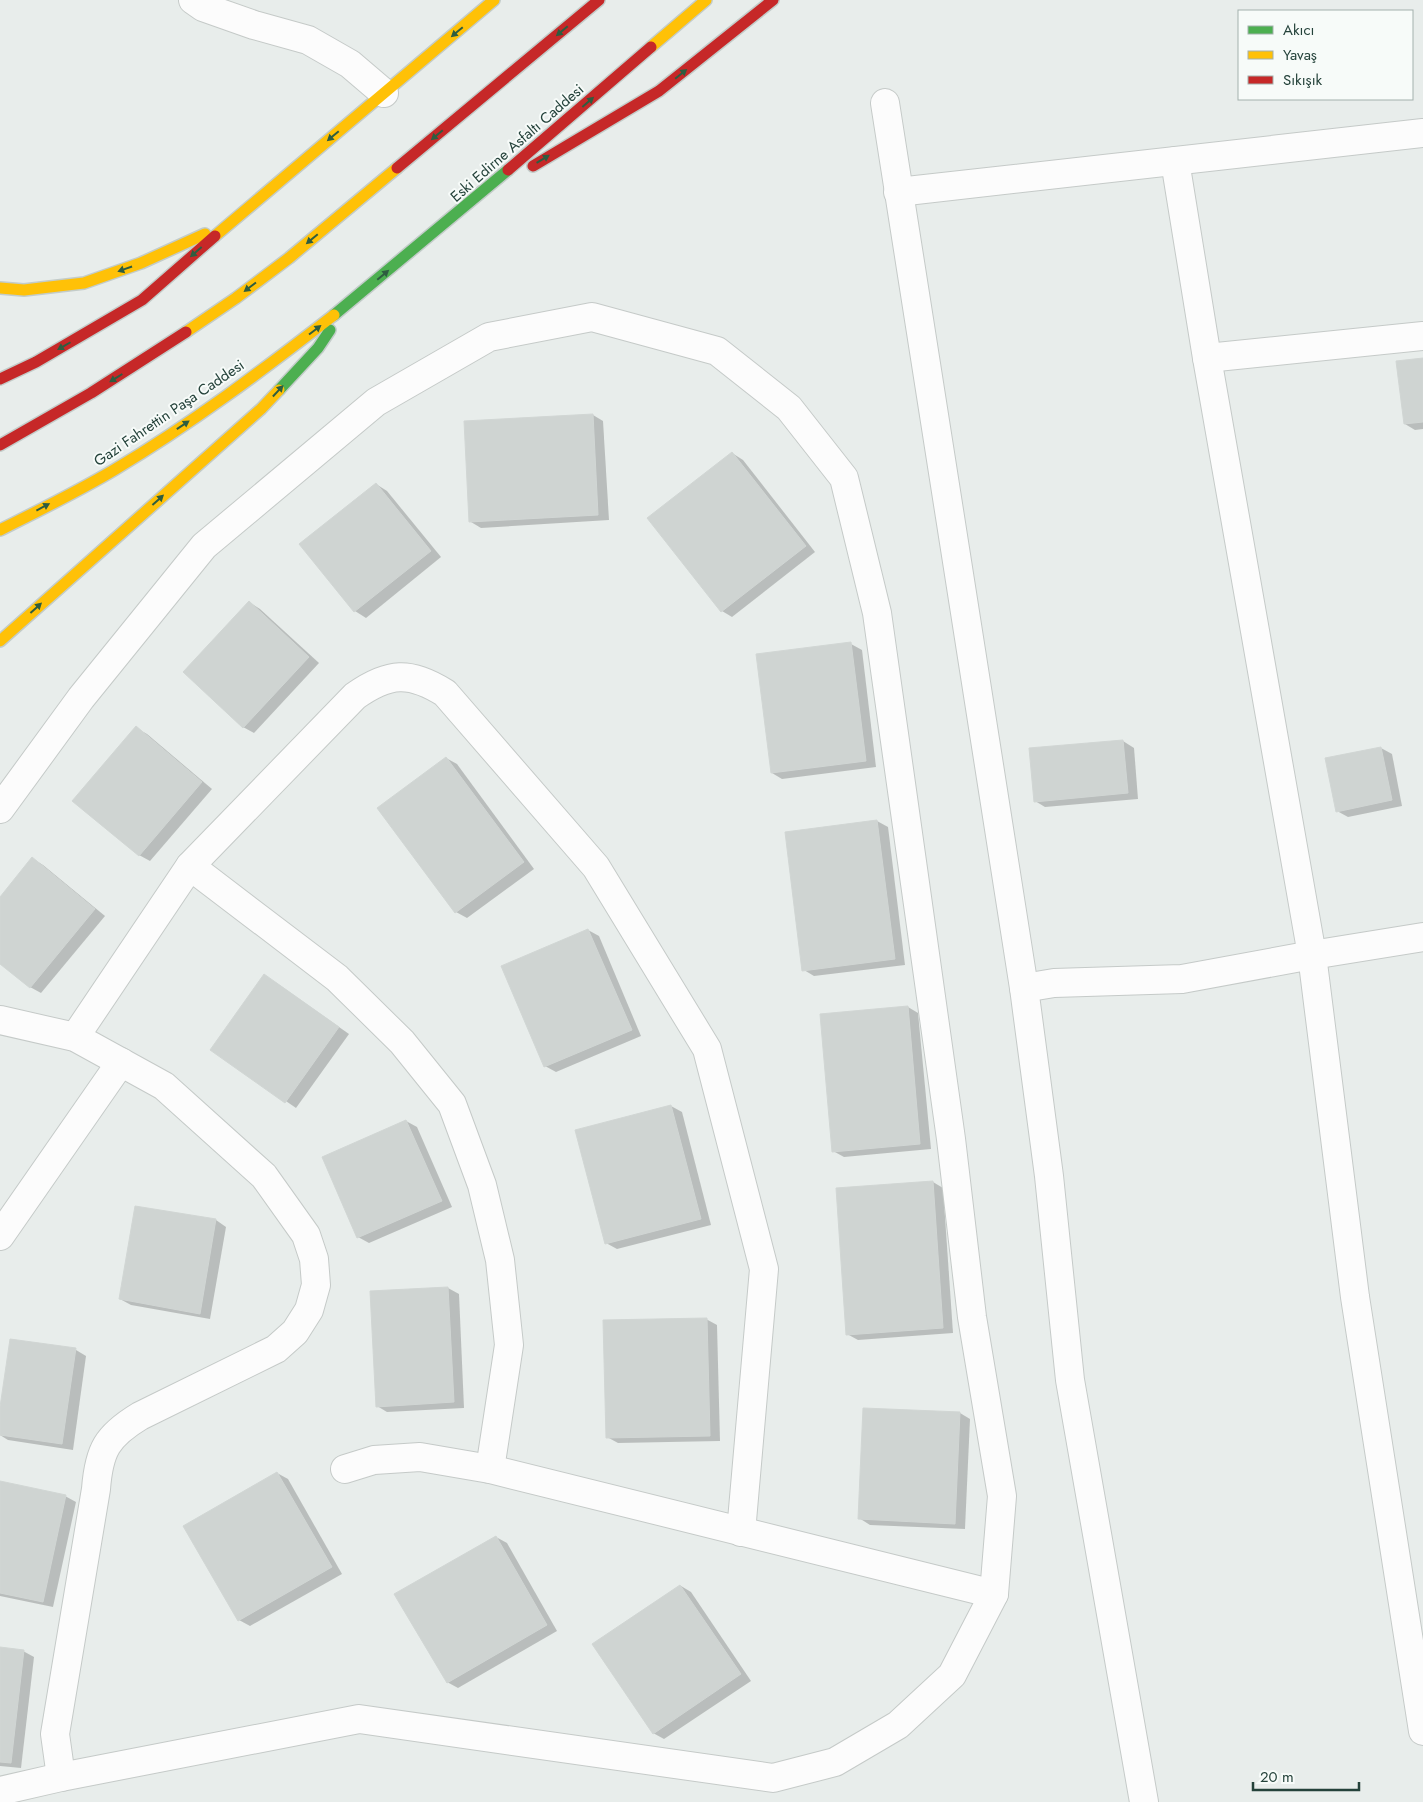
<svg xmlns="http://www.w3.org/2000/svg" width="1423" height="1802" viewBox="0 0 1423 1802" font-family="Jost,sans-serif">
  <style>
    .shadow { fill: #0003 }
    .building { fill: #cfd4d2; stroke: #d1d6d4 }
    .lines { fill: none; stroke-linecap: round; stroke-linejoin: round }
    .street-casing { stroke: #c5cac8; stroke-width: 30 }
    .fast-casing { stroke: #c3ccc9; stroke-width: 14 }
    .slow-casing { stroke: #c3ccc9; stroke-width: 14 }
    .jam-casing { stroke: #c3ccc9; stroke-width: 14 }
    .street { stroke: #fcfcfc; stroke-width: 28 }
    .fast { stroke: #4caf50; stroke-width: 11 }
    .slow { stroke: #ffc107; stroke-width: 11 }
    .jam { stroke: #c62828; stroke-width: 11 }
    .oneway { fill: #2e5d40 }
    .labels { text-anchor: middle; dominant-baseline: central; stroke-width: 4; stroke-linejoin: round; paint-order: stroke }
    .street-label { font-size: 15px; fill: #24423a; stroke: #f7fbf9 }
  </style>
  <rect width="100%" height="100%" fill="#e8edeb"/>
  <g class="shadow">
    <path d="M 1423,359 L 1423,429 L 1415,430 L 1405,424 Z"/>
    <path d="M 593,415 L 603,421 L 609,520 L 481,528 L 471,522 Z"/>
    <path d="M 732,453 L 743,460 L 815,552 L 732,617 L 722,611 Z"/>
    <path d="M 376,484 L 387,491 L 441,557 L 366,618 L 355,611 L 301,544 Z"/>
    <path d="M 249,602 L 260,609 L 319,663 L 254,733 L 243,727 Z"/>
    <path d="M 851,644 L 862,650 L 876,767 L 782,779 L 772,773 Z"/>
    <path d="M 136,728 L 147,734 L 212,789 L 150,861 L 139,855 Z"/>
    <path d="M 1123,741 L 1134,748 L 1138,799 L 1045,807 L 1035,801 L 1030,750 Z"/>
    <path d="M 1381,748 L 1392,754 L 1402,806 L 1348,817 L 1337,811 L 1326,759 Z"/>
    <path d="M 446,758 L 457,764 L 534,869 L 467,918 L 456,912 Z"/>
    <path d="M 877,821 L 888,827 L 905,965 L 814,976 L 804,970 Z"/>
    <path d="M 33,859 L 43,865 L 105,916 L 41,993 L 30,987 L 0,963 L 0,899 Z"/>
    <path d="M 588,930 L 599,936 L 641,1036 L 556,1072 L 545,1066 Z"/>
    <path d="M 275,982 L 349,1034 L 296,1108 L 212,1050 Z"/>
    <path d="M 908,1007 L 918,1013 L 931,1149 L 844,1157 L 833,1151 Z"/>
    <path d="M 671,1106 L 682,1112 L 711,1225 L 617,1249 L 606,1243 Z"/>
    <path d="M 406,1121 L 417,1127 L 452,1207 L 369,1243 L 358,1237 Z"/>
    <path d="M 933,1182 L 943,1188 L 953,1333 L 858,1340 L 847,1334 Z"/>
    <path d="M 136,1207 L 216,1220 L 226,1227 L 210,1319 L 131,1305 L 120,1299 Z"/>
    <path d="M 448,1288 L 459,1294 L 464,1408 L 387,1412 L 377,1406 Z"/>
    <path d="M 706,1319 L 717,1325 L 720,1441 L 618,1443 L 607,1437 Z"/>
    <path d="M 11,1340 L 76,1350 L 86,1356 L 73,1450 L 8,1440 L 0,1435 L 0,1415 Z"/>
    <path d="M 960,1413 L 970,1419 L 965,1529 L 870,1525 L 859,1518 Z"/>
    <path d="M 277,1473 L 288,1479 L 342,1574 L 250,1626 L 239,1620 L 185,1527 Z"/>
    <path d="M 0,1483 L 65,1496 L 76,1502 L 53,1607 L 0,1596 Z"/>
    <path d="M 496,1537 L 507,1543 L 557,1631 L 458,1688 L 447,1682 Z"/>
    <path d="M 681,1586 L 691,1592 L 751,1681 L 664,1739 L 653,1733 Z"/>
    <path d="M 0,1648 L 23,1651 L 34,1657 L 21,1768 L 0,1766 Z"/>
  </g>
  <g class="building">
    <path d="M 1423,358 L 1423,422 L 1404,424 L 1396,361 Z"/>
    <path d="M 593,414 L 598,515 L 469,522 L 464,421 Z"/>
    <path d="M 732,452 L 806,546 L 721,612 L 647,518 Z"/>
    <path d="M 376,483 L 431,551 L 354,612 L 299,544 Z"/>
    <path d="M 249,601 L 309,657 L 243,728 L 183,672 Z"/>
    <path d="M 851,642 L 866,761 L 771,773 L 756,654 Z"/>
    <path d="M 136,726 L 202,782 L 139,856 L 72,801 Z"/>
    <path d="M 1123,740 L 1128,793 L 1034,802 L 1029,748 Z"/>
    <path d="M 1381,747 L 1392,800 L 1336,812 L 1325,758 Z"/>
    <path d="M 446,757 L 524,862 L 455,913 L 377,808 Z"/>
    <path d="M 877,820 L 895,959 L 802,971 L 785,832 Z"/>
    <path d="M 32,857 L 95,909 L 30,988 L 0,964 L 0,897 Z"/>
    <path d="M 588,929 L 632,1030 L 544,1067 L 501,966 Z"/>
    <path d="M 264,974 L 339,1027 L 285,1103 L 210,1050 Z"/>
    <path d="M 908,1006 L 920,1144 L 832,1152 L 820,1014 Z"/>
    <path d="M 671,1105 L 701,1219 L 605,1244 L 575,1130 Z"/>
    <path d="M 406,1120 L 442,1201 L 357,1238 L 322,1157 Z"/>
    <path d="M 933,1181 L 943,1328 L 846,1335 L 836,1188 Z"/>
    <path d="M 135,1206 L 216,1219 L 200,1314 L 119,1299 Z"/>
    <path d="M 448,1287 L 454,1402 L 376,1407 L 370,1291 Z"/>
    <path d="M 707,1318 L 710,1436 L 606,1438 L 603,1320 Z"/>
    <path d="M 10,1339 L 76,1348 L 62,1444 L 0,1435 L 0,1407 Z"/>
    <path d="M 863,1408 L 960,1412 L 955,1524 L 858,1519 Z"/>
    <path d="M 277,1472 L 332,1567 L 238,1621 L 183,1526 Z"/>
    <path d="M 0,1481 L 66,1495 L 43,1602 L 0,1593 Z"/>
    <path d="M 496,1536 L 547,1625 L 447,1683 L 394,1594 Z"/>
    <path d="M 680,1585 L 741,1674 L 653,1734 L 592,1644 Z"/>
    <path d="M 0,1647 L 24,1650 L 11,1763 L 0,1762 Z"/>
  </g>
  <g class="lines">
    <g class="street-casing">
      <g id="street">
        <path d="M 193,0 L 203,7 L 254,25 L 308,40 L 350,64 L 384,93"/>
        <path d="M 885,103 L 1024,988 L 1049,1176 L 1070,1380 L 1144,1802"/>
        <path d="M 1175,161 L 1207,358 L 1312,955 L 1355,1297 L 1423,1731"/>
        <path d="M 898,192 L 1423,133"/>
        <path d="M 1207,358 L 1423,336"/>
        <path d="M 0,809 L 81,698 L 204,546 L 376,402 L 489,337 L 592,317 L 717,351 L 789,408 L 844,478 L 877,613 L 951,1139 L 972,1317 L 1002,1496 L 994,1594 L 952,1675 L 898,1725 L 835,1762 L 773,1778 L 359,1719 L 61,1777 L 0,1791"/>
        <path d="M 190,866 L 337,978 L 402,1042 L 452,1104 L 482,1185 L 500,1260 L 509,1345 L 490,1469"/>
        <path d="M 1024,988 L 1054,983 L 1182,979 L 1312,955 L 1423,937"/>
        <path d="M 0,1020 L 75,1037 L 164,1086 L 264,1176 L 306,1235 L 314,1259 L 316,1285 L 309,1310 L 295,1332 L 276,1349 L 140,1416 C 107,1436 99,1450 96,1489 L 55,1734 L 61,1777"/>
        <path d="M 75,1037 L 190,866 L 355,696 C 389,672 410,671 445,693 L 596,867 L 707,1049 L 764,1269 L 741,1532"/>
        <path d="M 0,1236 L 121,1062"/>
        <path d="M 345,1469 L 374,1460 L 420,1457 L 490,1469 L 994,1594"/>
      </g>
    </g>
    <g class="fast-casing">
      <g id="fast">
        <path d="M 334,315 L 508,170"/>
        <path d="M 279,390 L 318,348 L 330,330"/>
      </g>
    </g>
    <g class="slow-casing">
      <g id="slow">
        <path d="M 651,47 L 706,0"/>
        <path d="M 215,236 L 494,0"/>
        <path d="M 0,288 L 24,290 L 84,283 L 141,263 L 205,234"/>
        <path d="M 186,332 L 236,298 L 289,258 L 397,168"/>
        <path d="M 0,530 C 38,511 77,492 114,470 C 191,424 263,370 334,315"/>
        <path d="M 0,641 L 261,409 L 279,390"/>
      </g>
    </g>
    <g class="jam-casing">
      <g id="jam">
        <path d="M 533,166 L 659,91 L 773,0"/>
        <path d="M 397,168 L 599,0"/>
        <path d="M 508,170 L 651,47"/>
        <path d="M 0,379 L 36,362 L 142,300 L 215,236"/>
        <path d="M 0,445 L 91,393 L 186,332"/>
      </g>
    </g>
    <use href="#street" class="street"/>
    <use href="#fast" class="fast"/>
    <use href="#slow" class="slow"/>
    <use href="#jam" class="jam"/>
  </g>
  <defs><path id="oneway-solid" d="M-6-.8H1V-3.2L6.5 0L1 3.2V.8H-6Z" transform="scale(1.25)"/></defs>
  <g class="oneway">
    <use href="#oneway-solid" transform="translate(562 31) rotate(140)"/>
    <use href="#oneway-solid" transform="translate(457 32) rotate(140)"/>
    <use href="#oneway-solid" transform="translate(681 74) rotate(-39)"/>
    <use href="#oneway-solid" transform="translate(588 102) rotate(-41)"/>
    <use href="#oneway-solid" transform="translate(437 135) rotate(140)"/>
    <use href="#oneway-solid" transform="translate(333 136) rotate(140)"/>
    <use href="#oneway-solid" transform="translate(543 159) rotate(-31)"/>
    <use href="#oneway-solid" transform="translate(312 239) rotate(140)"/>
    <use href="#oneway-solid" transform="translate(196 252) rotate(139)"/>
    <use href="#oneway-solid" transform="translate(125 269) rotate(161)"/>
    <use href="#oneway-solid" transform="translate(383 275) rotate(-40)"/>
    <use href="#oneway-solid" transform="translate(250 287) rotate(143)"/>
    <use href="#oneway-solid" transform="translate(315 330) rotate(-37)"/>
    <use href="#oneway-solid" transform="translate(64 346) rotate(150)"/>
    <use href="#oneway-solid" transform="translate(116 378) rotate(148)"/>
    <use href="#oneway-solid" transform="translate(278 391) rotate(-47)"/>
    <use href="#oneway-solid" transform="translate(183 425) rotate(-34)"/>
    <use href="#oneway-solid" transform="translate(158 500) rotate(-42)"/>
    <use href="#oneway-solid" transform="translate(43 507) rotate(-28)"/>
    <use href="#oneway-solid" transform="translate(36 608) rotate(-42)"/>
  </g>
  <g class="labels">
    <g class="street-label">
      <text transform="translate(517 143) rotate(-41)">Eski Edirne Asfaltı Caddesi</text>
      <text transform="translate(169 413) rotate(-34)">Gazi Fahrettin Paşa Caddesi</text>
    </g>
  </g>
  <rect x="1238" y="10" width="175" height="90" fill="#f7fbf9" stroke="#a3b1ad"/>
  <rect x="1248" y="26" width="25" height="8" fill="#4caf50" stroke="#a3b1ad"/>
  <text x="1283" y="35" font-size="15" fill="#24423a">Akıcı</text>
  <rect x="1248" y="51" width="25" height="8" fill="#ffc107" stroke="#a3b1ad"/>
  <text x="1283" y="60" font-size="15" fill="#24423a">Yavaş</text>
  <rect x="1248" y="76" width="25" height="8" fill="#c62828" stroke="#a3b1ad"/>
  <text x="1283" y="85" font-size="15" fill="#24423a">Sıkışık</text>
  <path d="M1253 1782v8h106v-8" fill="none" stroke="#24423a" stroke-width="2.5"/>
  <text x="1260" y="1782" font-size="15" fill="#24423a" stroke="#f7fbf9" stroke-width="4" paint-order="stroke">20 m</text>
</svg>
